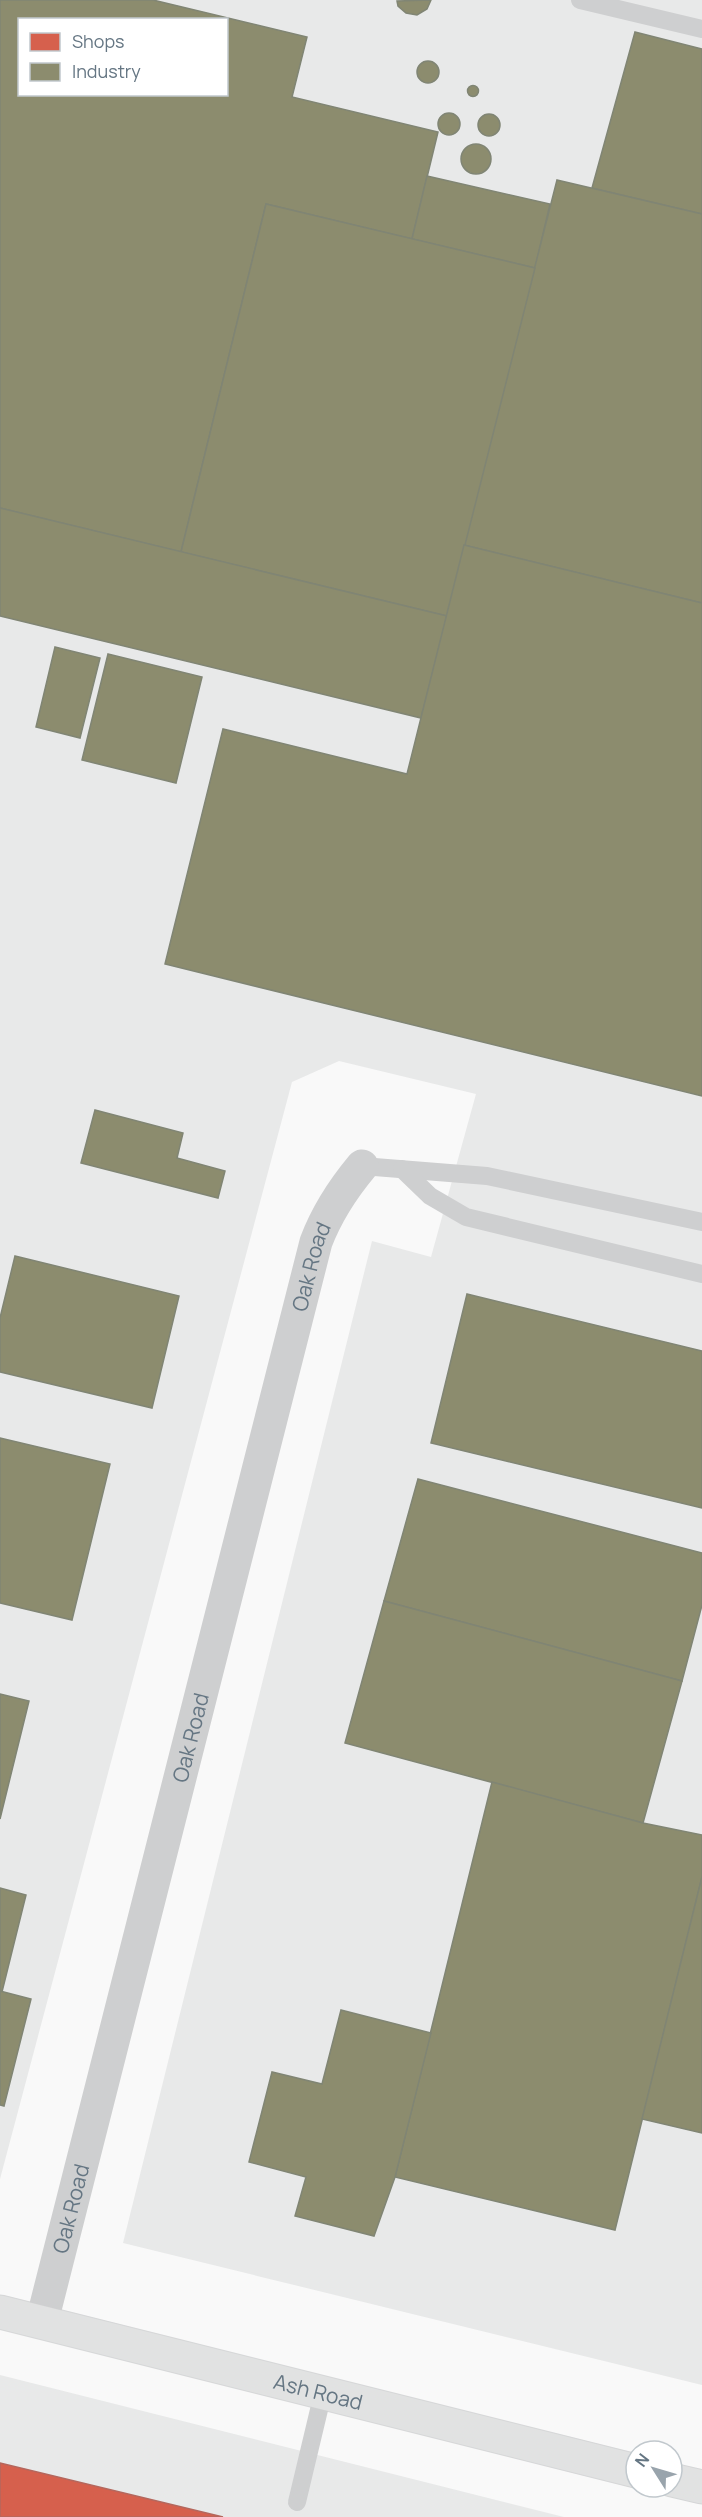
<svg xmlns="http://www.w3.org/2000/svg" width="702" height="2517" viewBox="0 0 702 2517" font-family="Manrope,sans-serif">
  <style>
    .built { fill: #e8e9e9; fill-rule: evenodd }
    .shops { fill: #d6604d; stroke: #b4675d; stroke-width: 1.5 }
    .industry { fill: #8c8c6e; stroke: #808574; stroke-width: 1.5; fill-rule: evenodd }
    .lines { fill: none; stroke-linecap: round; stroke-linejoin: round }
    .secondary-casing { stroke: #d5d6d7; stroke-width: 35 }
    .lane { stroke: #cecfd0; stroke-width: 18 }
    .street { stroke: #cecfd0; stroke-width: 33 }
    .secondary { stroke: #e1e2e2; stroke-width: 33 }
    .labels { text-anchor: middle; dominant-baseline: central; stroke-width: 6; stroke-linejoin: round; paint-order: stroke }
    .street-label { font-size: 21px; fill: #657683; stroke: #fff }
  </style>
  <rect width="100%" height="100%" fill="#f9f9f9"/>
  <g class="built">
    <path d="M 0,0 L 702,0 L 702,2385 L 123,2243 L 372,1241 L 431,1257 L 476,1094 L 339,1061 L 292,1082 L 0,2179 ZM 20,20 L 226,20 L 226,94 L 20,94 Z"/>
    <path d="M 0,2375 L 564,2517 L 0,2517 Z"/>
  </g>
  <path class="shops" d="M 0,2463 L 223,2517 L 0,2517 Z"/>
  <g class="industry">
    <path d="M 0,0 L 153,0 L 307,37 L 292,97 L 438,132 L 412,239 L 266,204 L 181,552 L 0,508 ZM 20,20 L 226,20 L 226,94 L 20,94 Z"/>
    <path d="M 431,0 L 427,9 L 417,15 L 406,13 L 398,6 L 397,1 Z"/>
    <path d="M 635,32 L 702,49 L 702,214 L 592,188 Z"/>
    <circle cx="428" cy="72" r="11"/>
    <circle cx="473" cy="91" r="5.5"/>
    <circle cx="449" cy="124" r="11"/>
    <circle cx="489" cy="125" r="11"/>
    <circle cx="476" cy="159" r="15"/>
    <path d="M 427,176 L 550,204 L 535,268 L 412,239 Z"/>
    <path d="M 557,180 L 702,214 L 702,603 L 464,545 Z"/>
    <path d="M 266,204 L 535,268 L 447,616 L 181,552 Z"/>
    <path d="M 0,508 L 447,616 L 421,718 L 0,616 Z"/>
    <path d="M 464,545 L 702,603 L 702,1096 L 165,964 L 223,729 L 407,774 Z"/>
    <path d="M 55,647 L 100,658 L 80,738 L 36,727 Z"/>
    <path d="M 108,654 L 202,677 L 176,783 L 82,760 Z"/>
    <path d="M 95,1110 L 183,1133 L 177,1158 L 225,1171 L 218,1198 L 81,1163 Z"/>
    <path d="M 15,1256 L 179,1296 L 152,1408 L 0,1372 L 0,1318 Z"/>
    <path d="M 467,1294 L 702,1351 L 702,1508 L 431,1443 Z"/>
    <path d="M 0,1438 L 110,1464 L 72,1620 L 0,1603 Z"/>
    <path d="M 418,1479 L 702,1553 L 702,1605 L 682,1681 L 384,1601 Z"/>
    <path d="M 384,1601 L 682,1681 L 643,1823 L 345,1743 Z"/>
    <path d="M 0,1694 L 29,1701 L 0,1819 Z"/>
    <path d="M 492,1782 L 643,1823 L 702,1835 L 702,1877 L 615,2230 L 395,2177 Z"/>
    <path d="M 702,1877 L 702,2133 L 642,2119 Z"/>
    <path d="M 0,1888 L 26,1895 L 2,1992 L 0,1991 Z"/>
    <path d="M 0,1991 L 31,1999 L 4,2106 L 0,2105 Z"/>
    <path d="M 341,2010 L 431,2033 L 395,2177 L 374,2236 L 295,2216 L 306,2177 L 249,2162 L 272,2072 L 322,2084 Z"/>
  </g>
  <g class="lines">
    <g class="secondary-casing">
      <g id="secondary">
        <path id="s2" d="M 0,2312 L 636,2471"/>
        <path d="M 672,2480 L 702,2487"/>
      </g>
    </g>
    <g class="lane">
      <path d="M 580,0 L 702,29"/>
      <path d="M 362,1166 L 487,1176 L 702,1222"/>
      <path d="M 402,1169 L 430,1196 L 466,1217 L 702,1274"/>
      <path d="M 297,2502 L 323,2393"/>
    </g>
    <path class="street" id="s1" d="M 42,2321 L 316,1242 C 327,1213 342,1190 362,1166"/>
    <use href="#secondary" class="secondary"/>
  </g>
  <g class="labels">
    <g class="street-label">
      <text stroke="none"><textPath href="#s1" startOffset="1088">Oak Road</textPath></text>
      <text stroke="none"><textPath href="#s1" startOffset="602">Oak Road</textPath></text>
      <text stroke="none"><textPath href="#s1" startOffset="116">Oak Road</textPath></text>
      <text stroke="none"><textPath href="#s2" startOffset="328">Ash Road</textPath></text>
    </g>
  </g>
  <rect x="18" y="18" width="210" height="78" fill="#ffffff" stroke="#c1c8cd" stroke-width="1.5"/>
  <rect x="30" y="33" width="30" height="18" fill="#d6604d" stroke="#c1c8cd" stroke-width="1.5"/>
  <text x="72" y="48" font-size="18" fill="#657683">Shops</text>
  <rect x="30" y="63" width="30" height="18" fill="#8c8c6e" stroke="#c1c8cd" stroke-width="1.5"/>
  <text x="72" y="78" font-size="18" fill="#657683">Industry</text>
  <g transform="translate(654 2469) rotate(307)"><circle r="28" fill="#ffffff" stroke="#c1c8cd" stroke-width="1.5"/>
  <path d="M0-4.5L10 22L0 15L-10 22Z" fill="#99a4ac"/>
  <text y="-9" font-size="16" font-weight="bold" text-anchor="middle" fill="#657683">N</text>
  </g>
</svg>
